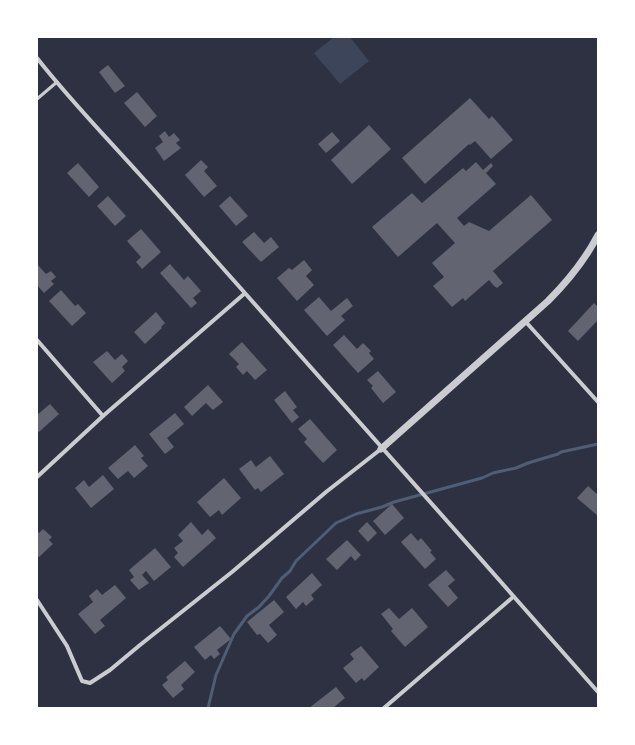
<svg xmlns="http://www.w3.org/2000/svg" width="635" height="745" viewBox="0 0 635 745" font-family="'Open Sans',sans-serif">
  <style>
    .green { fill: #3c4559 }
    .lines { fill: none; stroke-linecap: round; stroke-linejoin: round }
    .stream { stroke: #4f5d75; stroke-width: 3 }
    .building { fill: #626471 }
    .service { stroke: #caccd0; stroke-width: 3 }
    .minor { stroke: #caccd0; stroke-width: 4 }
    .tertiary { stroke: #caccd0; stroke-width: 7 }
  </style>
  <rect width="100%" height="100%" fill="#2d3142"/>
  <path class="green" d="M 334,37 L 350,37 L 369,61 L 340,84 L 314,53 Z"/>
  <g class="lines">
    <path class="stream" d="M 208,708 L 216,675 L 234,634 L 247,616 L 259,607 L 269,596 L 282,578 L 290,571 L 296,561 L 336,523 L 356,514 L 382,507 L 394,502 L 482,478 L 493,473 L 516,468 L 528,463 L 558,454 L 561,452 L 598,444"/>
  </g>
  <g class="building">
    <path d="M 108,65 L 125,86 L 115,93 L 99,72 Z"/>
    <path d="M 137,92 L 157,116 L 145,127 L 124,103 Z"/>
    <path d="M 470,98 L 489,119 L 492,116 L 513,140 L 491,159 L 475,141 L 470,145 L 469,144 L 425,184 L 402,158 Z"/>
    <path d="M 369,125 L 391,149 L 352,184 L 331,160 Z"/>
    <path d="M 165,131 L 169,137 L 174,133 L 180,140 L 176,143 L 181,148 L 164,161 L 155,148 L 163,142 L 159,136 Z"/>
    <path d="M 332,132 L 340,141 L 326,153 L 318,144 Z"/>
    <path d="M 201,160 L 208,167 L 204,171 L 217,186 L 204,197 L 185,175 Z"/>
    <path d="M 476,162 L 483,170 L 491,163 L 493,166 L 486,173 L 496,184 L 457,218 L 464,226 L 469,222 L 489,231 L 531,195 L 552,220 L 493,271 L 503,283 L 497,288 L 494,286 L 489,280 L 465,301 L 463,298 L 452,307 L 433,286 L 444,277 L 432,263 L 455,243 L 437,223 L 398,257 L 372,227 L 412,193 L 422,203 L 463,168 L 466,171 Z"/>
    <path d="M 78,163 L 99,187 L 89,197 L 67,173 Z"/>
    <path d="M 108,196 L 126,216 L 115,226 L 97,206 Z"/>
    <path d="M 230,196 L 248,216 L 236,226 L 219,206 Z"/>
    <path d="M 141,229 L 161,252 L 142,269 L 136,262 L 141,257 L 127,241 Z"/>
    <path d="M 254,232 L 264,243 L 271,237 L 279,247 L 261,262 L 242,242 Z"/>
    <path d="M 304,260 L 312,270 L 306,276 L 314,285 L 297,301 L 277,278 L 289,268 L 292,270 Z"/>
    <path d="M 37,264 L 46,274 L 51,271 L 56,277 L 51,281 L 54,284 L 44,293 L 37,285 Z"/>
    <path d="M 170,264 L 184,280 L 188,276 L 201,291 L 193,298 L 197,303 L 191,308 L 160,273 Z"/>
    <path d="M 61,290 L 75,306 L 78,304 L 86,313 L 72,326 L 49,301 Z"/>
    <path d="M 319,297 L 331,311 L 347,298 L 353,306 L 341,316 L 345,320 L 327,336 L 304,310 Z"/>
    <path d="M 594,303 L 598,307 L 598,320 L 578,341 L 568,331 Z"/>
    <path d="M 156,312 L 165,323 L 161,327 L 162,328 L 145,344 L 134,332 Z"/>
    <path d="M 344,335 L 357,349 L 363,343 L 371,351 L 369,353 L 374,359 L 358,373 L 333,345 Z"/>
    <path d="M 242,342 L 267,370 L 255,380 L 247,371 L 243,375 L 236,367 L 239,364 L 229,354 Z"/>
    <path d="M 107,351 L 115,360 L 122,354 L 128,361 L 122,367 L 125,371 L 112,383 L 93,362 Z"/>
    <path d="M 378,371 L 396,392 L 383,403 L 371,388 L 373,386 L 367,380 Z"/>
    <path d="M 208,385 L 223,402 L 213,410 L 206,403 L 192,416 L 184,407 Z"/>
    <path d="M 285,391 L 297,407 L 293,410 L 299,417 L 292,423 L 274,400 Z"/>
    <path d="M 50,404 L 59,414 L 39,432 L 37,430 L 37,415 Z"/>
    <path d="M 175,413 L 184,424 L 167,438 L 174,447 L 165,454 L 149,434 Z"/>
    <path d="M 310,419 L 337,450 L 323,463 L 304,442 L 307,439 L 298,429 Z"/>
    <path d="M 135,445 L 144,456 L 141,458 L 148,466 L 134,478 L 128,471 L 118,479 L 108,468 Z"/>
    <path d="M 270,456 L 284,474 L 261,492 L 258,488 L 255,490 L 239,469 L 251,460 L 256,467 Z"/>
    <path d="M 103,475 L 114,489 L 91,508 L 75,488 L 84,480 L 89,487 Z"/>
    <path d="M 224,478 L 241,498 L 222,515 L 219,510 L 210,517 L 197,502 Z"/>
    <path d="M 588,486 L 598,495 L 598,516 L 577,498 Z"/>
    <path d="M 392,504 L 404,518 L 385,535 L 373,521 Z"/>
    <path d="M 191,522 L 202,535 L 208,529 L 216,538 L 183,567 L 174,557 L 178,553 L 174,548 L 183,541 L 178,535 Z"/>
    <path d="M 367,522 L 377,533 L 368,542 L 358,531 Z"/>
    <path d="M 43,529 L 52,537 L 49,540 L 53,544 L 39,557 L 37,555 L 37,531 L 39,533 Z"/>
    <path d="M 411,533 L 418,541 L 421,538 L 432,551 L 430,552 L 436,559 L 425,569 L 401,542 Z"/>
    <path d="M 347,540 L 361,555 L 355,561 L 351,556 L 337,570 L 326,559 Z"/>
    <path d="M 155,548 L 171,567 L 154,581 L 146,571 L 142,575 L 149,583 L 139,590 L 130,580 L 134,577 L 129,570 Z"/>
    <path d="M 446,570 L 455,580 L 448,586 L 458,598 L 448,607 L 428,585 Z"/>
    <path d="M 312,573 L 322,585 L 311,595 L 314,599 L 306,606 L 303,602 L 296,609 L 286,597 Z"/>
    <path d="M 115,585 L 126,598 L 100,620 L 105,626 L 95,634 L 78,614 L 93,602 L 89,596 L 97,589 L 102,595 Z"/>
    <path d="M 274,600 L 284,612 L 269,625 L 277,635 L 268,643 L 260,634 L 257,635 L 247,622 Z"/>
    <path d="M 389,608 L 399,619 L 412,608 L 428,627 L 405,647 L 391,631 L 393,629 L 381,614 Z"/>
    <path d="M 220,626 L 231,639 L 217,650 L 220,654 L 214,659 L 211,655 L 205,660 L 194,647 Z"/>
    <path d="M 361,646 L 379,667 L 364,681 L 362,678 L 356,683 L 343,668 L 354,659 L 350,654 Z"/>
    <path d="M 185,661 L 195,672 L 181,685 L 184,689 L 173,698 L 162,685 L 168,680 L 166,677 Z"/>
    <path d="M 336,687 L 345,698 L 333,708 L 309,708 Z"/>
  </g>
  <g class="lines">
    <path class="service" d="M 37,99 L 57,82"/>
    <g class="minor">
      <path d="M 37,58 C 69,99 106,137 141,176 C 165,202 188,229 212,256 C 340,401 470,546 598,692"/>
      <path d="M 525,321 L 598,402"/>
      <path d="M 37,340 L 103,416"/>
      <path d="M 37,477 L 103,416 L 244,294"/>
      <path d="M 37,600 L 67,646 L 82,681 L 90,683 L 110,670 L 140,645 L 232,572 L 326,492 L 381,449"/>
      <path d="M 384,708 L 513,597"/>
    </g>
    <path class="tertiary" d="M 381,449 L 548,301 C 568,281 585,260 598,235"/>
  </g>
  <rect width="635" height="745" fill="none" stroke="#ffffff" stroke-width="76"/>
</svg>
